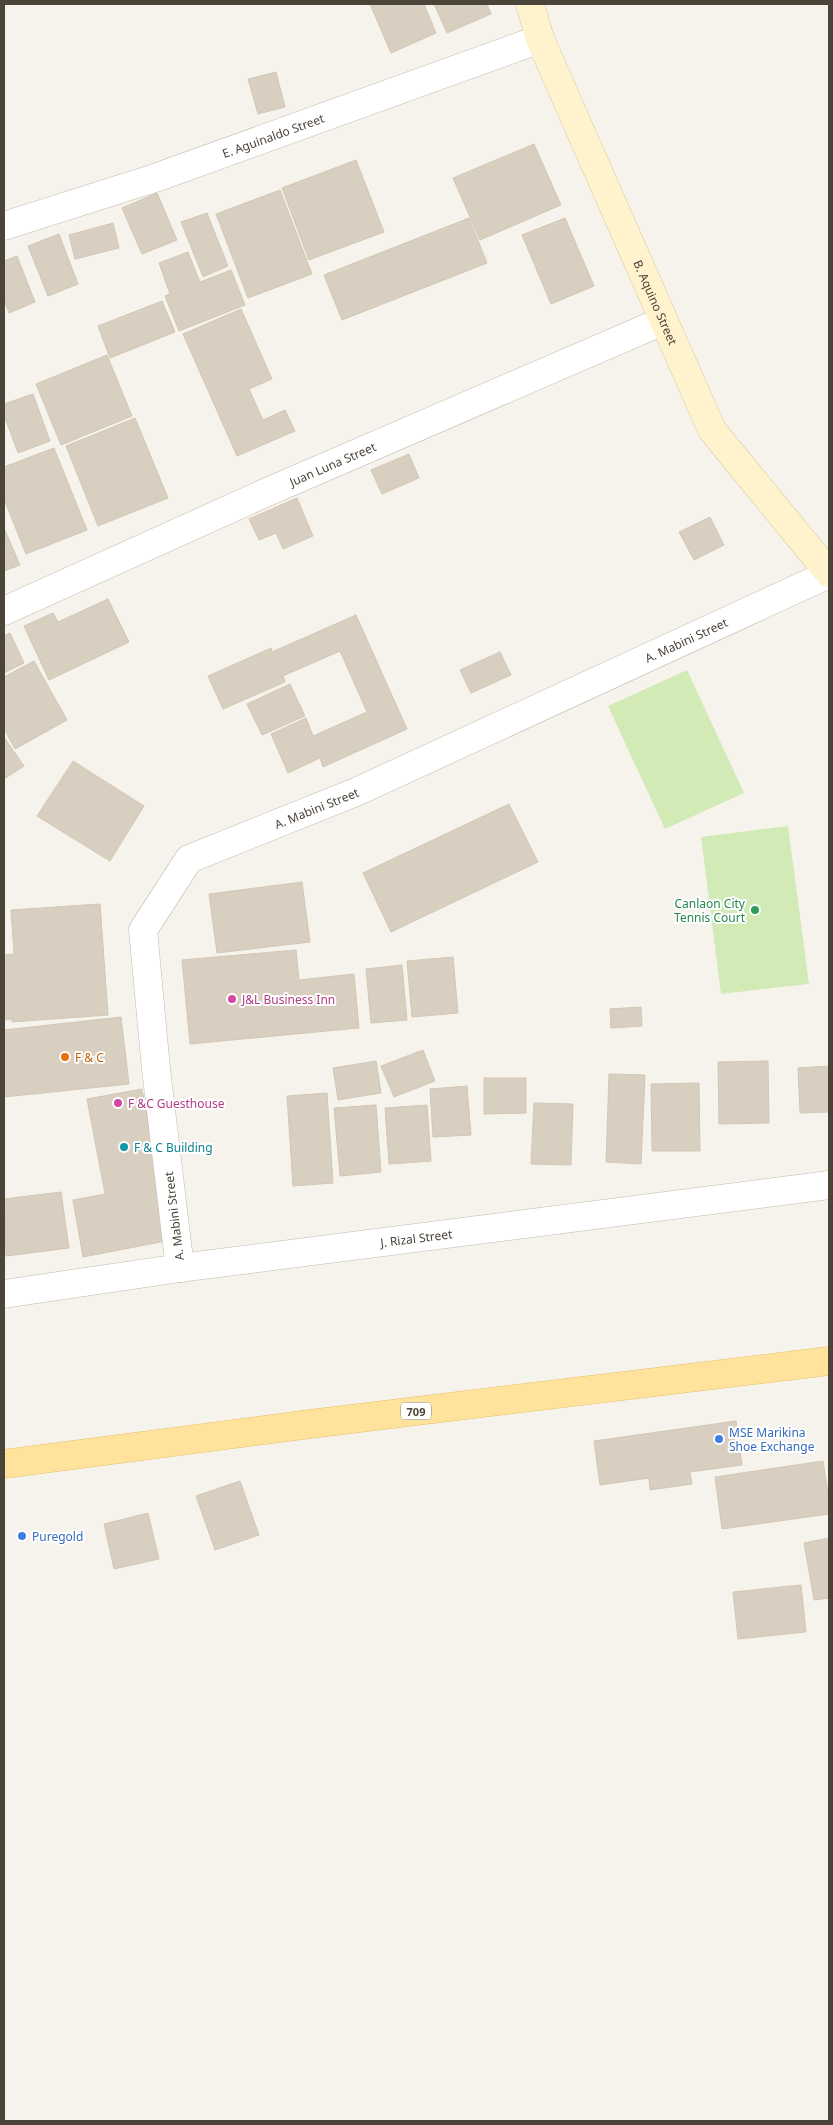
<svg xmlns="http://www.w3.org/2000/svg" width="833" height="2125" viewBox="0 0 833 2125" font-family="'Noto Sans',sans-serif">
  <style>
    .green { fill: #d2eab5 }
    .building { fill: #d8cfc1; stroke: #d3c7b4 }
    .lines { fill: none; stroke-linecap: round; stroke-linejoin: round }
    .street-casing { stroke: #c2bbae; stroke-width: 29 }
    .secondary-casing { stroke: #d6c79b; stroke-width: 29 }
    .primary-casing { stroke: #e6c16a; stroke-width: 29 }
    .street { stroke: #fff; stroke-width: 28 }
    .secondary { stroke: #fff3cd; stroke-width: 28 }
    .primary { stroke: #ffe39c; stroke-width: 28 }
    .leisure-dot { fill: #2e9e5b; stroke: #fff; stroke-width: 2 }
    .hotel-dot { fill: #d1479c; stroke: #fff; stroke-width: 2 }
    .food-dot { fill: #e8710a; stroke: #fff; stroke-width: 2 }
    .culture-dot { fill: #0f9aa8; stroke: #fff; stroke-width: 2 }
    .shop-dot { fill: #3f7fe0; stroke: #fff; stroke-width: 2 }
    .labels { text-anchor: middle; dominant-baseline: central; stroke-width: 4; stroke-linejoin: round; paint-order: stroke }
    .shield { fill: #fff; stroke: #817c74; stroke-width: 1 }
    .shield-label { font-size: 11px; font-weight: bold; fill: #4b4439 }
    .street-label { font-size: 12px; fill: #4b4439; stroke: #fff }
    .leisure-label { font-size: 12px; fill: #27864d; stroke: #fff; text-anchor: end }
    .hotel-label { font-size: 12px; fill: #b23c85; stroke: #fff; text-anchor: start }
    .food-label { font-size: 12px; fill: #c56008; stroke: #fff; text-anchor: start }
    .culture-label { font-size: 12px; fill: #0d838f; stroke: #fff; text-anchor: start }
    .shop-label { font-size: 12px; fill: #366cbe; stroke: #fff; text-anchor: start }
  </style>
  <rect width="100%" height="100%" fill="#f6f3ec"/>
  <g class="green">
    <path d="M 687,670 L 744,793 L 665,829 L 608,706 Z"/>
    <path d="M 788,826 L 809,984 L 721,994 L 701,837 Z"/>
  </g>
  <g class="building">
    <path d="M 370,4 L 424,4 L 436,33 L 391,53 Z"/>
    <path d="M 434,4 L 487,4 L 491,14 L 447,33 Z"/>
    <path d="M 276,72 L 285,107 L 258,114 L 248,79 Z"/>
    <path d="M 534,144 L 561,205 L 480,240 L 453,178 Z"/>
    <path d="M 356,160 L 384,232 L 309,260 L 282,188 Z"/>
    <path d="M 280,190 L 312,274 L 248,298 L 216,214 Z"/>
    <path d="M 157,193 L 177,240 L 142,254 L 122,208 Z"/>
    <path d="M 207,213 L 228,266 L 203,277 L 181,222 Z"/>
    <path d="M 469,218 L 487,263 L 342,320 L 324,275 Z"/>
    <path d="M 565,218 L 594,286 L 551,304 L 522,235 Z"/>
    <path d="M 113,223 L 119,248 L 75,259 L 69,235 Z"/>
    <path d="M 59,234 L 78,284 L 48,296 L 28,246 Z"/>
    <path d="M 188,252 L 200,282 L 231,270 L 245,305 L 179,331 L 165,296 L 170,294 L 159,263 Z"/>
    <path d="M 17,256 L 35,302 L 9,313 L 4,300 L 4,261 Z"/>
    <path d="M 162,301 L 175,332 L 110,358 L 98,326 Z"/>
    <path d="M 241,309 L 272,379 L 249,389 L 263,420 L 285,410 L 295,431 L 237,456 L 183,334 Z"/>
    <path d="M 107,355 L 132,416 L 61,445 L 36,384 Z"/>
    <path d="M 33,394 L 50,441 L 18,453 L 4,415 L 4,404 Z"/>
    <path d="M 135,418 L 168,498 L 98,526 L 66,446 Z"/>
    <path d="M 54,448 L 87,530 L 26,554 L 4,499 L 4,467 Z"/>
    <path d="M 409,454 L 419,478 L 382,494 L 371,470 Z"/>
    <path d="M 297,498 L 313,536 L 283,549 L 276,533 L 259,540 L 249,519 Z"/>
    <path d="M 710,517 L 724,545 L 694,560 L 679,532 Z"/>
    <path d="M 4,528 L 20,565 L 4,571 Z"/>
    <path d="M 108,599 L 129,642 L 49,680 L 24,626 L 53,613 L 58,622 Z"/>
    <path d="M 356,615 L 407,729 L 323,767 L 320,758 L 288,773 L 271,734 L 306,718 L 313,736 L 367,712 L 340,651 L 283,676 L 285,682 L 223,709 L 208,676 L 271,648 L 272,652 Z"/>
    <path d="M 10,633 L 24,663 L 4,673 L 4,636 Z"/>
    <path d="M 500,652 L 511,675 L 471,693 L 460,670 Z"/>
    <path d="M 34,661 L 67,720 L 15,749 L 4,729 L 4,677 Z"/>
    <path d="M 290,684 L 305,716 L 262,735 L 247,704 Z"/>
    <path d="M 4,737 L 24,766 L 4,779 Z"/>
    <path d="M 73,761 L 144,806 L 110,861 L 37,816 Z"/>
    <path d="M 509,804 L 538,862 L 391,932 L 363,873 Z"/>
    <path d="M 302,882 L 310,942 L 217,953 L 209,894 Z"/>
    <path d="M 100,904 L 108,1015 L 12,1022 L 12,1019 L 4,1020 L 4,955 L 14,954 L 11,910 Z"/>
    <path d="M 296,950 L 299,980 L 354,974 L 359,1028 L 190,1044 L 182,960 Z"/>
    <path d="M 453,957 L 458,1013 L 412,1017 L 407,961 Z"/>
    <path d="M 402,965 L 407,1020 L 371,1023 L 366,969 Z"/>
    <path d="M 641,1007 L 642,1026 L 611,1028 L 610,1009 Z"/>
    <path d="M 121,1017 L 129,1084 L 4,1097 L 4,1030 Z"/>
    <path d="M 423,1050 L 435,1081 L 394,1097 L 381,1066 Z"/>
    <path d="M 376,1061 L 381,1093 L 338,1100 L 333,1068 Z"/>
    <path d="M 768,1061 L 769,1123 L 719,1124 L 718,1062 Z"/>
    <path d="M 829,1066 L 829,1112 L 800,1113 L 798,1068 Z"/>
    <path d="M 609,1074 L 645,1075 L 641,1164 L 606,1162 Z"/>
    <path d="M 484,1078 L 526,1078 L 526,1113 L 484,1114 Z"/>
    <path d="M 699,1083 L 700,1151 L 652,1151 L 651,1084 Z"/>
    <path d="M 467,1086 L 471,1135 L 433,1137 L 430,1089 Z"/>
    <path d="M 142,1089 L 171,1240 L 83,1257 L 73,1200 L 105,1194 L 87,1099 Z"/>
    <path d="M 327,1093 L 333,1183 L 293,1186 L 287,1096 Z"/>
    <path d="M 534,1103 L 573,1104 L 571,1165 L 531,1164 Z"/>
    <path d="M 376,1105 L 381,1172 L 340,1176 L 334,1108 Z"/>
    <path d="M 427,1105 L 431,1161 L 389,1164 L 385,1108 Z"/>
    <path d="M 61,1192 L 69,1248 L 6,1256 L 4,1199 Z"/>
    <path d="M 736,1421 L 742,1465 L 690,1472 L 692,1484 L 650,1490 L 649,1478 L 600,1485 L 594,1441 Z"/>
    <path d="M 823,1461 L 829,1500 L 829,1514 L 722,1529 L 715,1477 Z"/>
    <path d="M 240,1481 L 259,1535 L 215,1550 L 196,1496 Z"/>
    <path d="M 148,1513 L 159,1559 L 114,1569 L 104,1524 Z"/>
    <path d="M 829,1538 L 829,1598 L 814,1600 L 804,1543 Z"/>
    <path d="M 801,1585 L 806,1632 L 738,1639 L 733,1592 Z"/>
  </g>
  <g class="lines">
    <g class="street-casing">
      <g id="street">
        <path id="s1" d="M 4,226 L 155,178 L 540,39"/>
        <path id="s2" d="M 4,611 L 265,493 L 663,321"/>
        <path id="s3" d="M 180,1268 L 156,1069 L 143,930 L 189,859 L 356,792 L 829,574"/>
        <path id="s4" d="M 4,1294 L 180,1268 L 829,1185"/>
      </g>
    </g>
    <g class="secondary-casing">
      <g id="secondary">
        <path id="s5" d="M 530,4 L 540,39 L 712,430 L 829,573"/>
      </g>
    </g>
    <g class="primary-casing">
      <path id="primary" d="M 4,1464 L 310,1424 L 829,1361"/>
    </g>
    <use href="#street" class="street"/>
    <use href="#secondary" class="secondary"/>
    <use href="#primary" class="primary"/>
  </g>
  <circle class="leisure-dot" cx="755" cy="910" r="5"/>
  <g class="hotel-dot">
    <circle cx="232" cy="999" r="5"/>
    <circle cx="118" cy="1103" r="5"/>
  </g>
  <circle class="food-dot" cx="65" cy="1057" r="5"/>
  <circle class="culture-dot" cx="124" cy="1147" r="5"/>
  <g class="shop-dot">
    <circle cx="719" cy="1439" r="5"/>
    <circle cx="22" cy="1536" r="5"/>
  </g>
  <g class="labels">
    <rect class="shield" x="401" y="1402.5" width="30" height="17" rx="4"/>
    <g class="shield-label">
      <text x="416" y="1411">709</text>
    </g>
    <g class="street-label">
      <text stroke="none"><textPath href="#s1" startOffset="284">E. Aguinaldo Street</textPath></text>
      <text stroke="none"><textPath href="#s5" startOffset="324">B. Aquino Street</textPath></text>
      <text stroke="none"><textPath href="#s2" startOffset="360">Juan Luna Street</textPath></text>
      <text stroke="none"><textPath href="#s3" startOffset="968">A. Mabini Street</textPath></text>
      <text stroke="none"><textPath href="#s3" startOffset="562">A. Mabini Street</textPath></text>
      <text transform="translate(174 1216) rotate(-97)">A. Mabini Street</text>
      <text stroke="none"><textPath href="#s4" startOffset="416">J. Rizal Street</textPath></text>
    </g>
    <g class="leisure-label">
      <text x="745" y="903">Canlaon City<tspan x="745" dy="14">Tennis Court</tspan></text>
    </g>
    <g class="hotel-label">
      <text x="242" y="999">J&amp;L Business Inn</text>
      <text x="128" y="1103">F &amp;C Guesthouse</text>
    </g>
    <g class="food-label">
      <text x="75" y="1057">F &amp; C</text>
    </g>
    <g class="culture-label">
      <text x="134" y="1147">F &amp; C Building</text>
    </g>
    <g class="shop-label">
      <text x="729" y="1432">MSE Marikina<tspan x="729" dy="14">Shoe Exchange</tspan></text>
      <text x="32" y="1536">Puregold</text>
    </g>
  </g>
  <rect width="833" height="2125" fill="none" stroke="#4b4439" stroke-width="10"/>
</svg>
